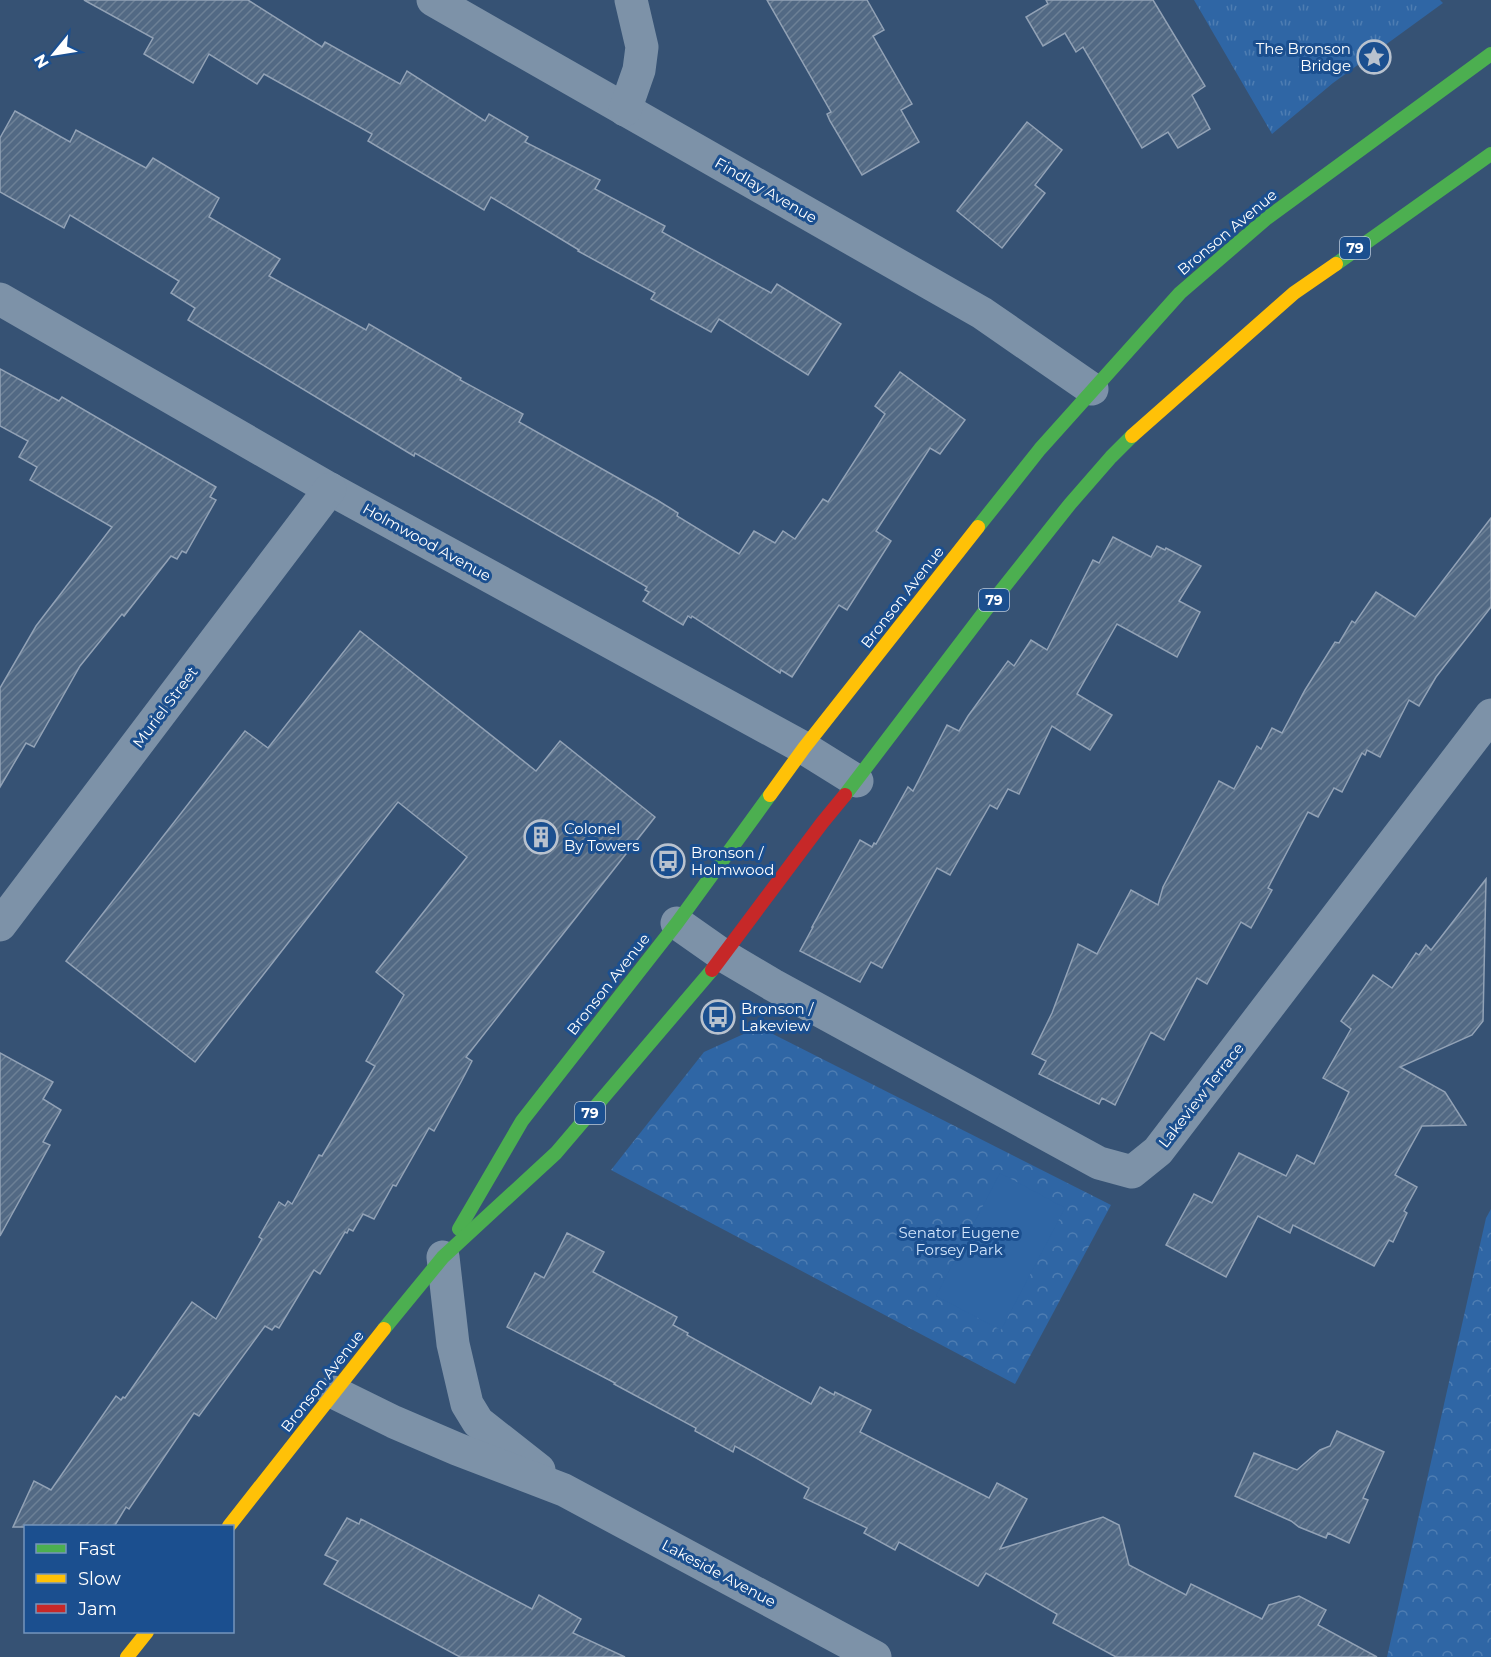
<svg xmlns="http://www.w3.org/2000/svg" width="1491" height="1657" viewBox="0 0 1491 1657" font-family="Montserrat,sans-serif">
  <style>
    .grass { fill: url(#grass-tufts) }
    .forest { fill: url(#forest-crowns) }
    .garden { fill: #2f66a5 }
    .building { fill: url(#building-hatch); stroke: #92a2b6; stroke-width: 1.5 }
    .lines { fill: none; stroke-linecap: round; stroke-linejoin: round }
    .street { stroke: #7d92a8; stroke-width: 33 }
    .fast { stroke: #4caf50; stroke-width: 14 }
    .slow { stroke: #ffc107; stroke-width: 14 }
    .jam { stroke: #c62828; stroke-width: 14 }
    .labels { text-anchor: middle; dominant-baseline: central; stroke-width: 6; stroke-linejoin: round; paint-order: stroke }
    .shield { fill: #1b4f8f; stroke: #bbcadd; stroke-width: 1.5 }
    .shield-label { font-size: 14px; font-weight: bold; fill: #fff }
    .poi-label { font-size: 15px; fill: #fff; stroke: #1b4f8f; text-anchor: start }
    .street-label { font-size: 15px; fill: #fff; stroke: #1b4f8f }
    .park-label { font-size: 15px; fill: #cfe3fa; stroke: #1b4f8f }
  </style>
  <defs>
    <pattern id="grass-tufts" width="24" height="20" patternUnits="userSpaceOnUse" patternTransform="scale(1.5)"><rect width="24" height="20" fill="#2f66a5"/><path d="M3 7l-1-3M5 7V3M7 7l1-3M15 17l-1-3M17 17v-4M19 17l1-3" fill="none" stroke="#4e7db2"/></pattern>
    <pattern id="forest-crowns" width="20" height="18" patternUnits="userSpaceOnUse" patternTransform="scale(1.5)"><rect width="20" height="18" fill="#2f66a5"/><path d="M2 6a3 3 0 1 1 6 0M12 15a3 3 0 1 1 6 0" fill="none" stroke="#4e7db2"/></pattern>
    <pattern id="building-hatch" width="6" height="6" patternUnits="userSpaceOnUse" patternTransform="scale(1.5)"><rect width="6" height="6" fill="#526984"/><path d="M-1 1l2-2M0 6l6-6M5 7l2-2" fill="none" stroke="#6c8096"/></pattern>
  </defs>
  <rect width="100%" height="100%" fill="#365274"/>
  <path class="grass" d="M 1194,0 L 1440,0 L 1443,3 L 1333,83 L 1272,134 Z"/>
  <g class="forest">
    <path d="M 759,1027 L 1111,1205 L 1015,1384 L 611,1170 L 704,1052 Z"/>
    <path d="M 1491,1209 L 1491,1657 L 1387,1657 L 1486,1218 Z"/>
  </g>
  <path class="garden" d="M 1000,1173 L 1065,1208 L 1001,1330 L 936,1296 Z"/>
  <g class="building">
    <path d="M 84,0 L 248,0 L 322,47 L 325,42 L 400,84 L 407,71 L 485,121 L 489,114 L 528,137 L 525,142 L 600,180 L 595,189 L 665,226 L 662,232 L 771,293 L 777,284 L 841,324 L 808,375 L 719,319 L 711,332 L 651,299 L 655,293 L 578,251 L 579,250 L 491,197 L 484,210 L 368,141 L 372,134 L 264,74 L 257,84 L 209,54 L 193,83 L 144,54 L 153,38 Z"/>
    <path d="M 767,0 L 867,0 L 884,30 L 873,36 L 912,104 L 901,110 L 919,142 L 862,175 L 830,121 L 827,114 L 831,112 Z"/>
    <path d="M 1046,0 L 1153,0 L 1205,86 L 1192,95 L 1210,129 L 1178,148 L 1168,132 L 1142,148 L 1083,47 L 1076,52 L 1065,33 L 1043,46 L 1026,17 L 1048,4 Z"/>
    <path d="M 15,111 L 70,142 L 76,130 L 146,168 L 153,158 L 219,198 L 209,217 L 280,259 L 269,276 L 366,330 L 369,324 L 461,378 L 460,380 L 523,414 L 519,422 L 657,500 L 678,513 L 677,516 L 739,554 L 754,531 L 775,543 L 783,531 L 795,539 L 823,499 L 828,502 L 885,414 L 875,406 L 900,372 L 965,420 L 940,454 L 930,448 L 876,531 L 891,541 L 847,610 L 839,605 L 792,677 L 781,670 L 780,673 L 692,616 L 691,618 L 688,616 L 683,625 L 643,601 L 649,592 L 645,590 L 647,587 L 415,453 L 414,456 L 188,320 L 195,308 L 171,293 L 179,281 L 70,215 L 64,228 L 0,192 L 0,138 Z"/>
    <path d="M 1027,122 L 1062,150 L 1035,185 L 1045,193 L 1002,248 L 957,211 Z"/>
    <path d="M 0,369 L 59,401 L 62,397 L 216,487 L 210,497 L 216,500 L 186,553 L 182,551 L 177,559 L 171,556 L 124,616 L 122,614 L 80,666 L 34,747 L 26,743 L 0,787 L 0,688 L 36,626 L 112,527 L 30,480 L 37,467 L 19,457 L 28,441 L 0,426 Z"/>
    <path d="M 1491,518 L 1491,607 L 1436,677 L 1419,706 L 1409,700 L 1380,757 L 1367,750 L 1365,755 L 1362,753 L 1342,792 L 1334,788 L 1318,817 L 1308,812 L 1268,888 L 1272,890 L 1251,928 L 1241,922 L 1207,984 L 1197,978 L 1164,1040 L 1151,1032 L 1115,1105 L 1102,1098 L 1099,1104 L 1039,1074 L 1046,1061 L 1032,1054 L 1052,1013 L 1078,944 L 1097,954 L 1131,890 L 1158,905 L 1163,887 L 1219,781 L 1234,789 L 1257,746 L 1261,749 L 1272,728 L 1282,733 L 1305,690 L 1335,642 L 1339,643 L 1352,621 L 1355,623 L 1376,592 L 1415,617 Z"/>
    <path d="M 1113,537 L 1151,557 L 1157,546 L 1165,550 L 1166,548 L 1201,566 L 1179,601 L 1200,612 L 1177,657 L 1117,624 L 1077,694 L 1112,715 L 1090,750 L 1052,726 L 1019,794 L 1008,789 L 997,809 L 990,805 L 950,875 L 937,868 L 882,968 L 871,962 L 860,982 L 800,951 L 813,927 L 812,927 L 860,840 L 872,847 L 874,843 L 876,844 L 908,787 L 913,791 L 947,725 L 959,731 L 968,716 L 1008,661 L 1014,666 L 1031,640 L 1047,650 L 1093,560 L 1099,563 Z"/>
    <path d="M 360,631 L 536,771 L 560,741 L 655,817 L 466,1057 L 472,1061 L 461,1082 L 434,1131 L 429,1128 L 396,1186 L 393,1185 L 374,1219 L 363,1214 L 353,1231 L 349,1229 L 347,1233 L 345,1232 L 320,1274 L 314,1270 L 279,1328 L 275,1326 L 272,1330 L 265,1326 L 199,1416 L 194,1413 L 129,1509 L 126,1507 L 115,1525 L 118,1527 L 13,1527 L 34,1481 L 51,1490 L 116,1396 L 121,1400 L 123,1397 L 125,1398 L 192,1302 L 216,1319 L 262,1239 L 259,1237 L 279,1202 L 285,1206 L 288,1201 L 292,1204 L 319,1155 L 322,1156 L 375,1066 L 366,1061 L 404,995 L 376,972 L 467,857 L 398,802 L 195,1062 L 66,961 L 245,731 L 268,748 Z"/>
    <path d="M 1486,879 L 1483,1021 L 1472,1035 L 1400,1067 L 1445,1092 L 1466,1125 L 1422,1126 L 1395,1175 L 1417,1187 L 1404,1211 L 1407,1213 L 1393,1242 L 1389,1240 L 1374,1266 L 1293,1225 L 1290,1233 L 1258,1216 L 1226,1277 L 1166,1245 L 1194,1194 L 1212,1203 L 1239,1153 L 1286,1176 L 1297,1155 L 1314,1164 L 1349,1092 L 1323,1078 L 1351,1029 L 1341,1021 L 1373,975 L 1392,988 L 1416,953 L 1419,955 L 1426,945 L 1431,950 Z"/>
    <path d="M 0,1053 L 53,1082 L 43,1099 L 61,1110 L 43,1142 L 50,1145 L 0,1236 Z"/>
    <path d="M 567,1233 L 604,1252 L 593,1272 L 677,1317 L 673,1325 L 688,1333 L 687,1335 L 811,1404 L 820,1387 L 834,1395 L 835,1392 L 871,1410 L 860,1432 L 989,1498 L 997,1483 L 1027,1499 L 1000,1549 L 1103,1517 L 1119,1525 L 1129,1565 L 1186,1595 L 1191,1584 L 1262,1619 L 1269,1605 L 1299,1596 L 1326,1610 L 1318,1625 L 1377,1657 L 1116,1657 L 1053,1623 L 1057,1614 L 986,1573 L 978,1586 L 899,1542 L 895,1550 L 864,1533 L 867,1528 L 804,1498 L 809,1488 L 735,1446 L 733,1452 L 695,1431 L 696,1428 L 614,1384 L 615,1383 L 507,1327 L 535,1273 L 544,1278 Z"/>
    <path d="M 1337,1431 L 1384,1452 L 1363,1498 L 1368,1500 L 1349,1543 L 1328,1533 L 1326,1538 L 1299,1527 L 1291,1521 L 1235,1496 L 1254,1453 L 1297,1470 L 1320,1450 L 1330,1446 Z"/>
    <path d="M 347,1518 L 359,1524 L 361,1519 L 532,1609 L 539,1595 L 581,1619 L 573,1633 L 625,1657 L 460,1657 L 324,1584 L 338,1561 L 325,1555 Z"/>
  </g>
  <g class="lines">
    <g class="street">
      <path d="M 433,0 L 982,313 L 1092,389"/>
      <path d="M 625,110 L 639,70 L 642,47 L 631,0"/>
      <path d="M 0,299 L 330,489 L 804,748 L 857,781"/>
      <path d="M 677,923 L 724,956 L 773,985 L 1099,1163 L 1132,1172 L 1158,1151 L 1491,715"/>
      <path d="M 0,925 L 330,489"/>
      <path d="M 443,1257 L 453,1344 L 467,1404 L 478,1422 L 539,1470"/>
      <path d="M 333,1392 L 394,1422 L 457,1449 L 564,1490 L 875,1657"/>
    </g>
    <g class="fast">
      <path d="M 1336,264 L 1491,154"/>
      <path d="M 978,527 L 1040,449 L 1180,293 L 1267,218 L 1491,54"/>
      <path d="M 845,795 L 985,611 L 1070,504 L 1111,457 L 1132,436"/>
      <path d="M 459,1229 L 522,1121 L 677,923 L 770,795"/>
      <path d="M 384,1329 L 443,1257 L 556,1153 L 712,970"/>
    </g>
    <g class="slow">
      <path d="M 1132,436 L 1294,293 L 1336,264"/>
      <path d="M 770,795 L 804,748 L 978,527"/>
      <path d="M 229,1526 L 384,1329"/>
      <path d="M 127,1657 L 147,1632"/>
    </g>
    <path class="jam" d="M 712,970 L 822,823 L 845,795"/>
  </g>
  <defs>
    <g id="sight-ring" transform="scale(1.725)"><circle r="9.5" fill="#1b4f8f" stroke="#b9c2ce" stroke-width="1.5"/><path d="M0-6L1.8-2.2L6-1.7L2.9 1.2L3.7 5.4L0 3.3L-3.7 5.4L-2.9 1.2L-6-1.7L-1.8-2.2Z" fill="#b9c2ce"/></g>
    <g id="building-ring" transform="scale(1.725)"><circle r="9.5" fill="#1b4f8f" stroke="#b9c2ce" stroke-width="1.5"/><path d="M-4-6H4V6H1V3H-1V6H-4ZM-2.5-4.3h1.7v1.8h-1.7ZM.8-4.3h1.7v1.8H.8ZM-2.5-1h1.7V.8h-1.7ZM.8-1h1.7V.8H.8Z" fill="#b9c2ce"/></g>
    <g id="bus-ring" transform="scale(1.725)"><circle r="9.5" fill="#1b4f8f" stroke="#b9c2ce" stroke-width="1.5"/><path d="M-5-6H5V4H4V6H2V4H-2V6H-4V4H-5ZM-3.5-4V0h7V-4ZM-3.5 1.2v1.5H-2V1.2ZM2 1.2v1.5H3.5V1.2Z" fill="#b9c2ce"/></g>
  </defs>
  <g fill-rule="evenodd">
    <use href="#sight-ring" x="1374" y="57"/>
    <use href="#building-ring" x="541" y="837"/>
    <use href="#bus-ring" x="668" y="861"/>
    <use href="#bus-ring" x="718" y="1017"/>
  </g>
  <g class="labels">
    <g class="shield">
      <rect x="1340" y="237" width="30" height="22" rx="4.5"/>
      <rect x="979" y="589" width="30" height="22" rx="4.5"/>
      <rect x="575" y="1102" width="30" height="22" rx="4.5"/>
    </g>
    <g class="shield-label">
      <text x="1355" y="248">79</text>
      <text x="994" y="600">79</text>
      <text x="590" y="1113">79</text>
    </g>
    <g class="poi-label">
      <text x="1351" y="48" text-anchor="end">The Bronson<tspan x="1351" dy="17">Bridge</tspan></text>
      <text x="564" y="828">Colonel<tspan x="564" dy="17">By Towers</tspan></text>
      <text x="691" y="852">Bronson /<tspan x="691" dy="17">Holmwood</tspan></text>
      <text x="741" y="1008">Bronson /<tspan x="741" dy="17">Lakeview</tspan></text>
    </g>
    <g class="street-label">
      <text transform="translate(766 190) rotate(30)">Findlay Avenue</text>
      <text transform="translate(1227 232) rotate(-40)">Bronson Avenue</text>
      <text transform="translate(427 542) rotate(29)">Holmwood Avenue</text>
      <text transform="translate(902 597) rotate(-52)">Bronson Avenue</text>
      <text transform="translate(165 707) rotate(-53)">Muriel Street</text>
      <text transform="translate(608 984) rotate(-52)">Bronson Avenue</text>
      <text transform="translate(1201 1095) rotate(-52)">Lakeview Terrace</text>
      <text transform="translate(322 1381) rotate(-52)">Bronson Avenue</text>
      <text transform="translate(719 1573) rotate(28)">Lakeside Avenue</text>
    </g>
    <g class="park-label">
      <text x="959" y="1232">Senator Eugene<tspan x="959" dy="17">Forsey Park</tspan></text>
    </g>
  </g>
  <rect x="24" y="1525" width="210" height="108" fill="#1b4f8f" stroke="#7695bc" stroke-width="1.5"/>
  <rect x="36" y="1544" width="30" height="9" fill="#4caf50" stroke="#7695bc" stroke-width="1.5"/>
  <text x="78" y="1555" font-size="18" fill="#ffffff">Fast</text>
  <rect x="36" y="1574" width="30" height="9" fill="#ffc107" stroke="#7695bc" stroke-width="1.5"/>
  <text x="78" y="1585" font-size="18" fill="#ffffff">Slow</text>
  <rect x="36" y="1604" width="30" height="9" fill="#c62828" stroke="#7695bc" stroke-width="1.5"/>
  <text x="78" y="1615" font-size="18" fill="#ffffff">Jam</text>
  <g transform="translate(54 54) rotate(240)" stroke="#1b4f8f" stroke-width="4.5" paint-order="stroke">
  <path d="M0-4.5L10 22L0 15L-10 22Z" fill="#ffffff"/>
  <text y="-9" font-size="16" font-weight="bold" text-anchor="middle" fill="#ffffff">N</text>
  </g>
</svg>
